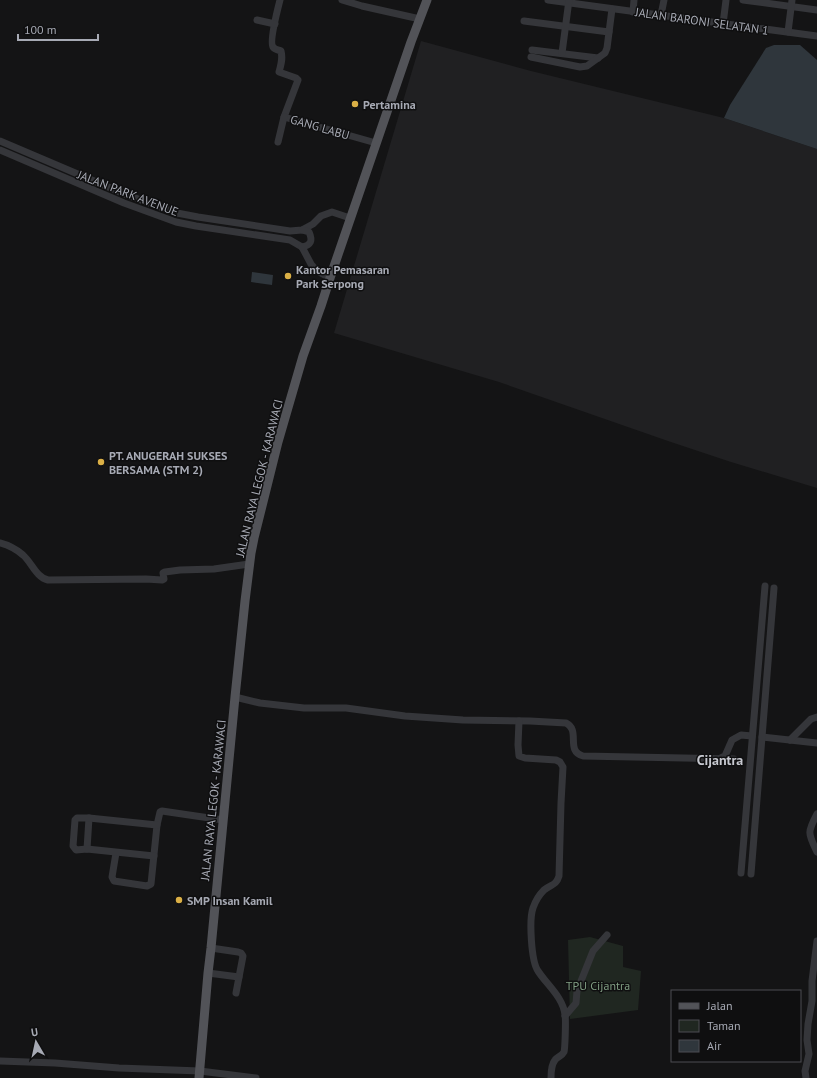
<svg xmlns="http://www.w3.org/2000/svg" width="817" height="1078" viewBox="0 0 817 1078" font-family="'PT Sans',sans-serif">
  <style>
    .built { fill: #202022 }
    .green { fill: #202721 }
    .water { fill: #2f363c }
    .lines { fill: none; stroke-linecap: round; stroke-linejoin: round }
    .minor { stroke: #35363a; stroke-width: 7 }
    .major { stroke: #525358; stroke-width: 9 }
    .poi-dot { fill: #dbb046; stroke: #0f0f10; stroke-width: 1.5 }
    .labels { text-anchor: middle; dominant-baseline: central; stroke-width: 3; stroke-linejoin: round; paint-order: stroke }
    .street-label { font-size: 12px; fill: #a7aab4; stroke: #0f0f10 }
    .poi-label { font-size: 12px; font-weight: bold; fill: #a7aab4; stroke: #0f0f10; text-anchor: start }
    .park-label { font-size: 12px; fill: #809d83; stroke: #0f0f10 }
    .quarter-label { font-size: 14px; font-weight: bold; fill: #c7c9d0; stroke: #0f0f10 }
  </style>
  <rect width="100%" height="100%" fill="#141415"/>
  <path class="built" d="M 421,41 L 531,71 L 724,118 L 817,149 L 817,488 L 731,462 L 668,441 L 499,382 L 334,333 Z"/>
  <path class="green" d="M 590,937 L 623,946 L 623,967 L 641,971 L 638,1010 L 570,1019 L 568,940 Z"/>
  <g class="water">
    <path d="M 774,45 L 800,45 L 817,60 L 817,149 L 724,118 L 730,105 L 766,48 Z"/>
    <path d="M 252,272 L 273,275 L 272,285 L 251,282 Z"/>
  </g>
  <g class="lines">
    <g class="minor">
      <path d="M 280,0 C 278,8 269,42 273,47 C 275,50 279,50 281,51 C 283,58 281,65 279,72 L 296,78 L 298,80 L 284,117 L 376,143"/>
      <path d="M 342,0 L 362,6 L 420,19"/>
      <path d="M 548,0 L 817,36"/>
      <path d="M 743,0 L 817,10"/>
      <path d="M 633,12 L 634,0"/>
      <path d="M 661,15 L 664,0"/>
      <path d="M 257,20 L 275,24"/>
      <path d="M 524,21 L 609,32"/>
      <path d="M 723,24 L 726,0"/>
      <path d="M 788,32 L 792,0"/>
      <path d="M 532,50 L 598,58"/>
      <path d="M 562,53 L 569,0"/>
      <path d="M 531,57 L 580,67 L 587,66 L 605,53 L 607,48 L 612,9"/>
      <path d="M 0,141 L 127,195 L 177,213 L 198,217 L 290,231 L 302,230 L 313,224 L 321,216 L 332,212 L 350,218"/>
      <path d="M 278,142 L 284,117"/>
      <path d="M 0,150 L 124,203 L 176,222 L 196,226 L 290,240 L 302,247 L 311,264 L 317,271 L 330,278"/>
      <path d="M 302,247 C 311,245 313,241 309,232 L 302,230"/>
      <path d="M 0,543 C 8,545 17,550 23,555 C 32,563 36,577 48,580 L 146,579 L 162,580 L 164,579 L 163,573 L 165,572 L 180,570 L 214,569 L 249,564"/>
      <path d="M 235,697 L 260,703 L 304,708 L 346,708 L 405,716 L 463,720 L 530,721 L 566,723 C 581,730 565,751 583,756 L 734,759"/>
      <path d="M 519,721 L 518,745 L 519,756 L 525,758 L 556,760 L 560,762 L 563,767 L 561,803 L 559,876 C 556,886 551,884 544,890 C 540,894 535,902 533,908 C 529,919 531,961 538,971 C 547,985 563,997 565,1015 C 566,1019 565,1049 564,1052 C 562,1056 557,1057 555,1060 C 551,1065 551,1072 551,1078"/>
      <path d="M 762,737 L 817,743"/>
      <path d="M 790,740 L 811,719 L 817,717"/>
      <path d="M 719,759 L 725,756 L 732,740 L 741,735 L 752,736"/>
      <path d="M 817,814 C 807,833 808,833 817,852"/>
      <path d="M 87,849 L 89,818"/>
      <path d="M 116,853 L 112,877 L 114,881 L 147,886 L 151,884 L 157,825 L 160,812 L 162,811 L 223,820"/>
      <path d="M 154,856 L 87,849 L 76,850 L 73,846 L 75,820 L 77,818 L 89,818 L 157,825"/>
      <path d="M 741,873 L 765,586"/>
      <path d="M 751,874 L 774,588"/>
      <path d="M 211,948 L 238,952 L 241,953 L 243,956 L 236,993"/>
      <path d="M 208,973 L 239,977"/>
      <path d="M 565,1016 L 576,1003 L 577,991 L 593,951 L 607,935"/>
      <path d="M 0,1061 L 55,1063 L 119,1068 L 200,1071 L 256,1078"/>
      <path d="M 806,1078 L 805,1071 L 809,1054 L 807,1040 L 808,1024 L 812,1001 L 812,981 L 817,941"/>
    </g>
    <path class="major" d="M 199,1078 L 208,973 L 211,948 L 235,697 L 245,601 L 251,553 L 254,538 L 278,442 L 303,356 L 321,306 L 330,278 L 411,42 L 427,0"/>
  </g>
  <g class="poi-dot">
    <circle cx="355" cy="104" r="4"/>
    <circle cx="288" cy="276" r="4"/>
    <circle cx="101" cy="462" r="4"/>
    <circle cx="179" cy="900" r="4"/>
  </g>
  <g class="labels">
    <g class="street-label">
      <text transform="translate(702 21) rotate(8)">JALAN BARONI SELATAN 1</text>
      <text transform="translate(320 127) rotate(16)">GANG LABU</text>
      <text transform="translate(128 193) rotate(21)">JALAN PARK AVENUE</text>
      <text transform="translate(259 478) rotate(-76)">JALAN RAYA LEGOK - KARAWACI</text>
      <text transform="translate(213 800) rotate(-84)">JALAN RAYA LEGOK - KARAWACI</text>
    </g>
    <g class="poi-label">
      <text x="363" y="104">Pertamina</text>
      <text x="296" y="269">Kantor Pemasaran<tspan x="296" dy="14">Park Serpong</tspan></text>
      <text x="109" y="455">PT. ANUGERAH SUKSES<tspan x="109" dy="14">BERSAMA (STM 2)</tspan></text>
      <text x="187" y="900">SMP Insan Kamil</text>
    </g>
    <g class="park-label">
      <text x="598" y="985">TPU Cijantra</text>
    </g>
    <g class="quarter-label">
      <text x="720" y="760">Cijantra</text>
    </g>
  </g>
  <rect x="671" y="990" width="130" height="72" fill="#0f0f10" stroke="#4c4d52"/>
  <rect x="679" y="1003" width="20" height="6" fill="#525358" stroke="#4c4d52"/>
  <text x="707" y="1010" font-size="12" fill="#a7aab4">Jalan</text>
  <rect x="679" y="1020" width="20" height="12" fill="#202721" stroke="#4c4d52"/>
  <text x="707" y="1030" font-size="12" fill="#a7aab4">Taman</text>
  <rect x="679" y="1040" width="20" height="12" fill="#2f363c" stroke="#4c4d52"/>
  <text x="707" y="1050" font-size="12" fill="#a7aab4">Air</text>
  <g transform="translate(36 1042) rotate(351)" stroke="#0f0f10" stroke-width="3" paint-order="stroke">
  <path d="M0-3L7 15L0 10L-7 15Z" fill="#a7aab4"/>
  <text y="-6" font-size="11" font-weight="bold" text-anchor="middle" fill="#a7aab4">U</text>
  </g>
  <path d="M18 34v6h80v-6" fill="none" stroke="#a7aab4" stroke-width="2"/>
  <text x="24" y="34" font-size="12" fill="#a7aab4" stroke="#0f0f10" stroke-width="3" paint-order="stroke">100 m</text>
</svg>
